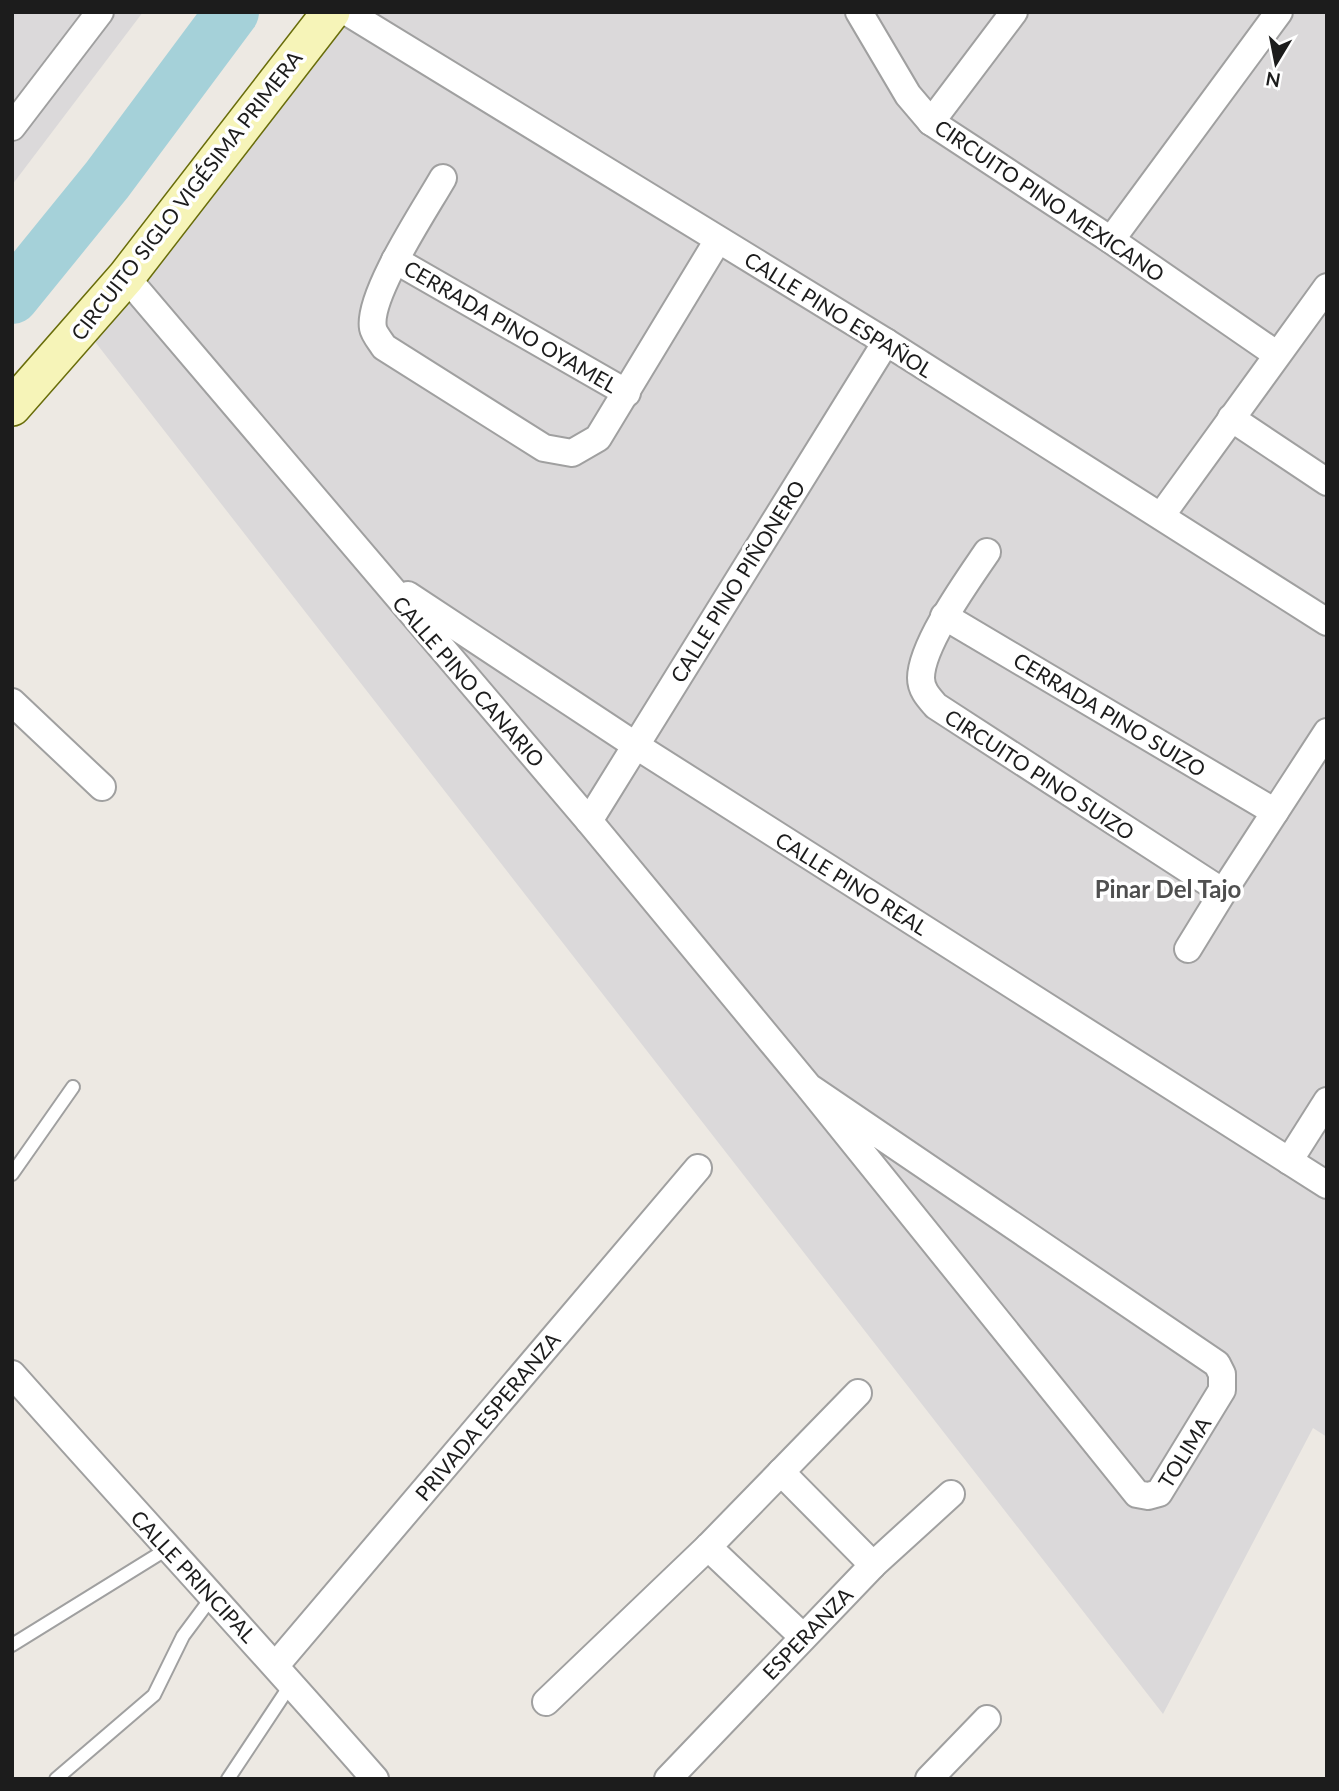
<svg xmlns="http://www.w3.org/2000/svg" width="1339" height="1791" viewBox="0 0 1339 1791" font-family="Lato,sans-serif">
  <style>
    .residential { fill: #dbd9da }
    .lines { fill: none; stroke-linecap: round; stroke-linejoin: round }
    .river { stroke: #a5d1d9; stroke-width: 54 }
    .lane-casing { stroke: #a0a0a0; stroke-width: 16 }
    .street-casing { stroke: #a0a0a0; stroke-width: 30 }
    .secondary-casing { stroke: #696d0a; stroke-width: 40 }
    .lane { stroke: #fff; stroke-width: 12 }
    .street { stroke: #fff; stroke-width: 26 }
    .secondary { stroke: #f6f4b8; stroke-width: 37 }
    .labels { text-anchor: middle; dominant-baseline: central; stroke-width: 7; stroke-linejoin: round; paint-order: stroke }
    .street-label { font-size: 21px; fill: #1c1c1c; stroke: #fff }
    .quarter-label { font-size: 24px; font-weight: bold; fill: #4f4f4f; stroke: #fff }
  </style>
  <rect width="100%" height="100%" fill="#ede9e3"/>
  <g class="residential">
    <path d="M 12,12 L 143,12 L 12,185 Z"/>
    <path d="M 335,12 L 1327,12 L 1327,1437 L 1313,1428 L 1163,1714 L 89,334 Z"/>
  </g>
  <g class="lines">
    <path class="river" d="M 12,297 L 107,180 L 232,12"/>
    <g class="lane-casing">
      <g id="lane">
        <path d="M 12,1174 L 73,1087"/>
        <path d="M 12,1645 L 167,1549"/>
        <path d="M 56,1779 L 154,1695 L 183,1636 L 212,1597"/>
        <path d="M 228,1779 L 291,1684"/>
      </g>
    </g>
    <g class="street-casing">
      <g id="street">
        <path d="M 347,12 L 886,342 L 1327,622"/>
        <path d="M 859,12 L 908,95 L 931,122 L 1111,240 L 1276,354"/>
        <path d="M 931,122 L 1014,12"/>
        <path d="M 12,127 L 100,12"/>
        <path d="M 443,178 C 426,208 367,296 373,328 C 374,334 381,342 384,347 L 544,448 L 572,453 L 598,438 L 718,240"/>
        <path d="M 1111,240 L 1279,12"/>
        <path d="M 395,260 L 627,393"/>
        <path d="M 126,277 L 589,821 L 809,1087 L 1137,1494 L 1148,1496 L 1159,1493 L 1222,1390 L 1222,1374 L 1217,1364 L 809,1087"/>
        <path d="M 1231,418 L 1327,482"/>
        <path d="M 1161,516 L 1327,287"/>
        <path d="M 987,552 C 968,580 921,645 921,678 C 921,690 929,698 936,706 L 1223,892"/>
        <path d="M 408,595 L 635,745 L 1327,1185"/>
        <path d="M 944,616 L 1275,812"/>
        <path d="M 12,702 L 102,787"/>
        <path d="M 589,821 L 886,342"/>
        <path d="M 1188,949 L 1223,892 L 1327,732"/>
        <path d="M 1289,1161 L 1327,1101"/>
        <path d="M 12,1374 C 133,1510 256,1643 375,1779"/>
        <path d="M 781,1472 L 873,1565"/>
        <path d="M 708,1547 L 803,1637"/>
        <path d="M 276,1665 L 698,1168"/>
        <path d="M 546,1702 L 708,1547 L 858,1393"/>
        <path d="M 668,1779 L 873,1565 L 951,1494"/>
        <path d="M 929,1779 L 987,1719"/>
      </g>
    </g>
    <g class="secondary-casing">
      <path id="secondary" d="M 12,407 L 126,277 L 331,12"/>
    </g>
    <use href="#lane" class="lane"/>
    <use href="#street" class="street"/>
    <use href="#secondary" class="secondary"/>
  </g>
  <g class="labels">
    <g class="street-label">
      <text transform="translate(186 195) rotate(-52)">CIRCUITO SIGLO VIGÉSIMA PRIMERA</text>
      <text transform="translate(1050 200) rotate(34)">CIRCUITO PINO MEXICANO</text>
      <text transform="translate(839 314) rotate(32)">CALLE PINO ESPAÑOL</text>
      <text transform="translate(511 326) rotate(30)">CERRADA PINO OYAMEL</text>
      <text transform="translate(737 581) rotate(-58)">CALLE PINO PIÑONERO</text>
      <text transform="translate(469 681) rotate(49)">CALLE PINO CANARIO</text>
      <text transform="translate(1110 714) rotate(31)">CERRADA PINO SUIZO</text>
      <text transform="translate(1040 774) rotate(33)">CIRCUITO PINO SUIZO</text>
      <text transform="translate(852 883) rotate(32)">CALLE PINO REAL</text>
      <text transform="translate(487 1416) rotate(-50)">PRIVADA ESPERANZA</text>
      <text transform="translate(1184 1452) rotate(-58)">TOLIMA</text>
      <text transform="translate(194 1576) rotate(47)">CALLE PRINCIPAL</text>
      <text transform="translate(807 1633) rotate(-46)">ESPERANZA</text>
    </g>
    <g class="quarter-label">
      <text x="1168" y="888">Pinar Del Tajo</text>
    </g>
  </g>
  <rect width="1339" height="1791" fill="none" stroke="#1c1c1c" stroke-width="28"/>
  <g transform="translate(1276 63) rotate(190)" stroke="#ffffff" stroke-width="5" paint-order="stroke">
  <path d="M0-5L12 26L0 18L-12 26Z" fill="#1c1c1c"/>
  <text y="-10" font-size="19" font-weight="bold" text-anchor="middle" fill="#1c1c1c">N</text>
  </g>
</svg>
